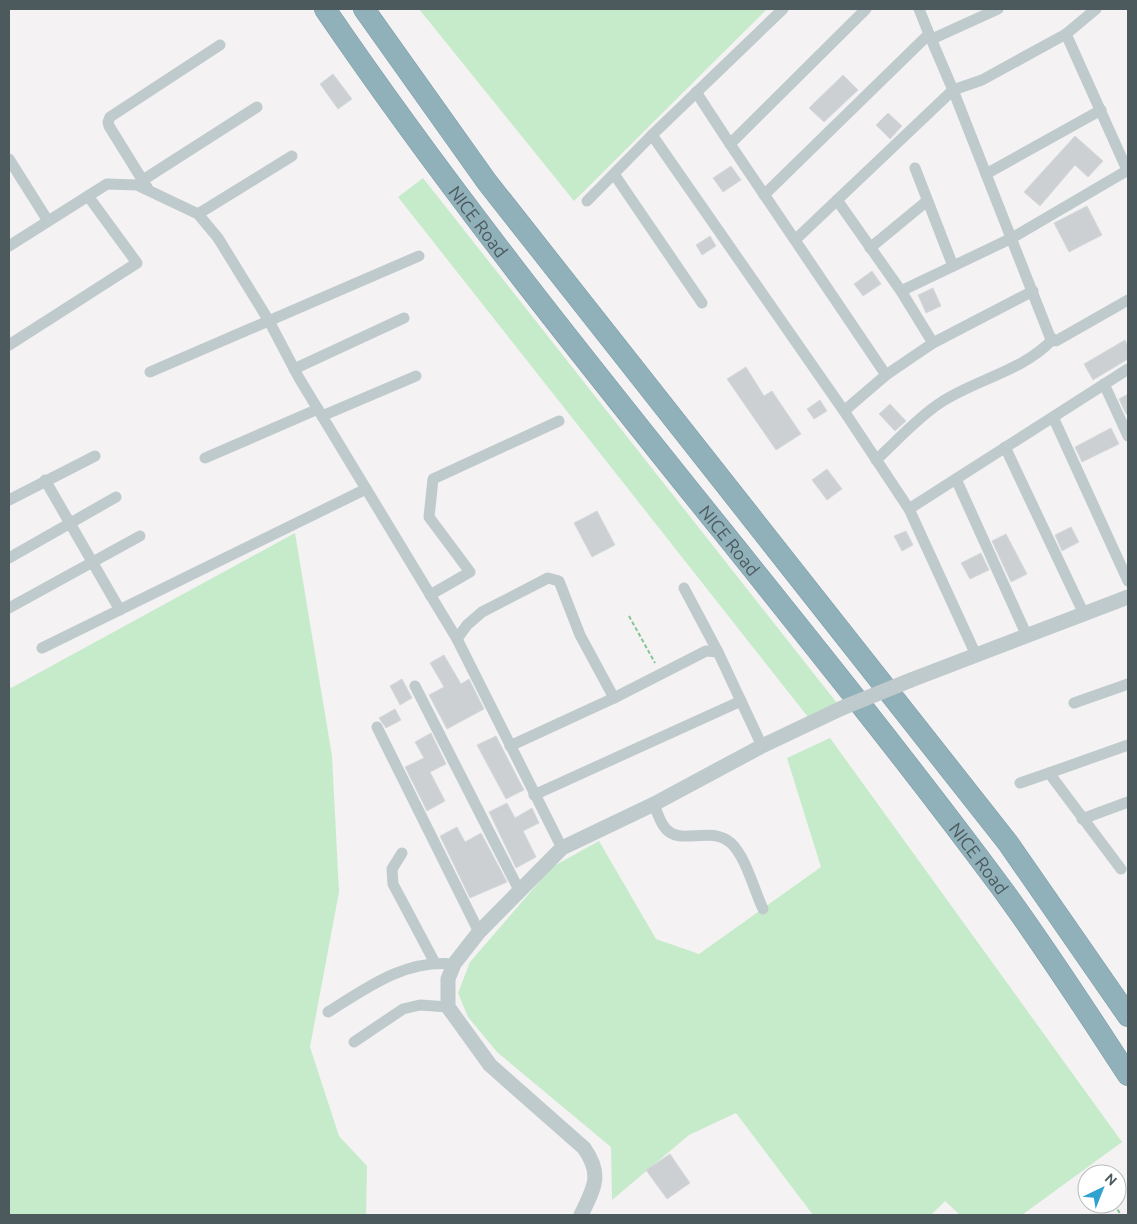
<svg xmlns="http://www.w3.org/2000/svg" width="1137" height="1224" viewBox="0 0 1137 1224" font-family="Ubuntu,sans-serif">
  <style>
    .green { fill: #c6ebca }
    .building { fill: #ccd0d2; stroke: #d6dadc }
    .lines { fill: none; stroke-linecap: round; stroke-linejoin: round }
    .motorway-casing { stroke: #7b9ba6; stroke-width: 22 }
    .path { stroke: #82c591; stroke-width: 2; stroke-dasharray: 4 2.5; stroke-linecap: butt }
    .minor { stroke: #bfcacc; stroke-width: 11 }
    .tertiary { stroke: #bfcacc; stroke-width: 15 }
    .motorway { stroke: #90b0ba; stroke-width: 21 }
    .tertiary-bridge { stroke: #bfcacc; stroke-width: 15 }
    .labels { text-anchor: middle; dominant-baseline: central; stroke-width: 4; stroke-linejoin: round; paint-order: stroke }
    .street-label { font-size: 18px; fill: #4c5a5d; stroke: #fff }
  </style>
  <rect width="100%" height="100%" fill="#f4f2f2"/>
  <g class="green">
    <path d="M 419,9 L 767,9 L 574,201 Z"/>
    <path d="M 423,178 L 837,703 L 808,717 L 398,197 Z"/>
    <path d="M 295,533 L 332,756 L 339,892 L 310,1047 L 339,1136 L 367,1166 L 366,1215 L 9,1215 L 9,685 L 11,688 Z"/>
    <path d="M 830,738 L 1122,1142 L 1022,1215 L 960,1215 L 945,1201 L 931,1215 L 813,1215 L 736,1113 L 689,1135 L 612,1200 L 611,1147 L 497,1052 L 468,1017 L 458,993 L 470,962 L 552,867 L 599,841 L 656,939 L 699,954 L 821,867 L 787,758 Z"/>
  </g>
  <g class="building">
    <path d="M 333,74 L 352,99 L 338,109 L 320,84 Z"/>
    <path d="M 843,75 L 858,90 L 824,122 L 809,108 Z"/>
    <path d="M 888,113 L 902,126 L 890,139 L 876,125 Z"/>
    <path d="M 1075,136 L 1103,161 L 1088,177 L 1075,165 L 1040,206 L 1024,192 Z"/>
    <path d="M 731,166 L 741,180 L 723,192 L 713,178 Z"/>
    <path d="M 1087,206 L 1102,235 L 1069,252 L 1054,223 Z"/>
    <path d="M 710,236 L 716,246 L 702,255 L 696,245 Z"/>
    <path d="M 872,271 L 881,284 L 863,296 L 854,284 Z"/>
    <path d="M 933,288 L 941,306 L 926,313 L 918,295 Z"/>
    <path d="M 1125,340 L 1128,346 L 1128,359 L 1093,380 L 1084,364 Z"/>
    <path d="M 746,367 L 764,396 L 772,391 L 801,434 L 776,450 L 727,379 Z"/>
    <path d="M 1128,394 L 1128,413 L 1126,414 L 1119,399 Z"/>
    <path d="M 820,400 L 827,411 L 814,419 L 807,409 Z"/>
    <path d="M 890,404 L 906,421 L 895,431 L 879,414 Z"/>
    <path d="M 1111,428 L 1119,444 L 1082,462 L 1075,447 Z"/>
    <path d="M 827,469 L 842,489 L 827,500 L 812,480 Z"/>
    <path d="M 597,511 L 615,545 L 592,557 L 574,523 Z"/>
    <path d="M 1071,527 L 1079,542 L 1062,551 L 1055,535 Z"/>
    <path d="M 906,531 L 913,545 L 902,551 L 894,536 Z"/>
    <path d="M 1006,534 L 1027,574 L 1011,582 L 992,541 Z"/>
    <path d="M 981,553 L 989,570 L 970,579 L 961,563 Z"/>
    <path d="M 444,655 L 461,684 L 469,679 L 484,709 L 447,729 L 429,695 L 444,687 L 430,663 Z"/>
    <path d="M 402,679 L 412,698 L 400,705 L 390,686 Z"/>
    <path d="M 395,709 L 401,720 L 386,728 L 379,718 Z"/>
    <path d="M 431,733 L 446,764 L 430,772 L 445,801 L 427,811 L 405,767 L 424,758 L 415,742 Z"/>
    <path d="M 496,736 L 524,790 L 506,799 L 477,745 Z"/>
    <path d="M 507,803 L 515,818 L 532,808 L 539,823 L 523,831 L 536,857 L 516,868 L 489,812 Z"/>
    <path d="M 457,827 L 465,842 L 481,833 L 507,882 L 470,898 L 440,836 Z"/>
    <path d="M 670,1154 L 690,1183 L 667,1199 L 646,1170 Z"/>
  </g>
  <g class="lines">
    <g class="motorway-casing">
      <g id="motorway">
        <path id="s1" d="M 325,9 C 533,314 780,590 1000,886 C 1045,947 1086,1011 1128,1075"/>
        <path d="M 364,9 L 487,182 L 1008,843 L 1128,1016"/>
      </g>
    </g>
    <g class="path">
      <path d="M 629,616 L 655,663"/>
      <path d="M 1114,1204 L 1121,1215"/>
    </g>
    <g class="minor">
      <path d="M 783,9 L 652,135 L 844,411 L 909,509 L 976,655"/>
      <path d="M 1096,9 L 1066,34 L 982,80 L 953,90 L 1050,337 L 1056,341 L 1128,300"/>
      <path d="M 1066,34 L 1128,172"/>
      <path d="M 932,39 L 998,9"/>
      <path d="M 696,92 L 730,144 L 866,9"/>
      <path d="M 730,144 L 886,375 L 844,411"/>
      <path d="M 9,159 L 48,221"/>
      <path d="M 915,168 L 953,266"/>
      <path d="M 614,174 L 702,303"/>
      <path d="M 986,174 L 1101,110"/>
      <path d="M 143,180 L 257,107"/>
      <path d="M 148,189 L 109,126 L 108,122 L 110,117 L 220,45"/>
      <path d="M 764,195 L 929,34 L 919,9"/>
      <path d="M 837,200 L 901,291 L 933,343 L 886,375"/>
      <path d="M 587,201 L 652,135"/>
      <path d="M 198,214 L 292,156"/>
      <path d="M 795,240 L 953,90 L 929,34"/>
      <path d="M 9,246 L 107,184 L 137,185 L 198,214 L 218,238 L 269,321 L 299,378 L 457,639 L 562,848"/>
      <path d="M 870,248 L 927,201"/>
      <path d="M 901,291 L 1012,238 L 1128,170"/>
      <path d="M 933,343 L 1033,291"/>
      <path d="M 9,345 L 137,263 L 88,196"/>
      <path d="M 294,369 L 404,318"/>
      <path d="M 150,372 L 419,256"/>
      <path d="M 1104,384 L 1128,436"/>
      <path d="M 322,416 L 416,376"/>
      <path d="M 1053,417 L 1128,581"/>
      <path d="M 1005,447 L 1084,614"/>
      <path d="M 205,458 L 318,409"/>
      <path d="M 876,460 C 897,441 917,418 940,403 C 976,379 1022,372 1053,339"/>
      <path d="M 956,479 L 1027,636"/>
      <path d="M 45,480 L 120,610"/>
      <path d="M 9,500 L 95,456"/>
      <path d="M 909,509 L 1128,369"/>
      <path d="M 9,558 L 116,497"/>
      <path d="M 684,588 L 718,652"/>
      <path d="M 430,595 L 470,572 L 429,517 L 433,479 L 559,421"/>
      <path d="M 9,608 L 140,536"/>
      <path d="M 457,639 L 467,625 L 482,612 L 548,578 L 559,581 L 580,635 L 614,698 L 706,651 L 718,652 L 762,746"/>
      <path d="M 42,648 L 366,489"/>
      <path d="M 415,686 L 519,890"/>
      <path d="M 1074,703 L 1128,684"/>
      <path d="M 377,727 L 479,932"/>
      <path d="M 510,746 L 614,698"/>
      <path d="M 1020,783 L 1049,773"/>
      <path d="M 534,795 L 741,701"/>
      <path d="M 654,804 C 657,812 660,823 666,829 C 681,846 710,825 731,843 C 746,857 754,890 763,909"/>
      <path d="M 1082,819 L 1128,802"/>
      <path d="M 402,853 L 392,869 L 393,884 L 435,963"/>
      <path d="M 1121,869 L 1049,773 L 1128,745"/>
      <path d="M 328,1012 C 368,987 405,959 454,964"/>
      <path d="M 354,1042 L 403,1009 L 420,1005 L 448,1007"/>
    </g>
    <g class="tertiary">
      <path d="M 911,680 L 1128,597"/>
      <path d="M 581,1215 C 594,1188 603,1175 584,1148 L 490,1065 L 448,1007 L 448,979 L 454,964 L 479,932 L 562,848 L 654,804 L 762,746 L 842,708"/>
    </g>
    <use href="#motorway" class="motorway"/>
    <path class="tertiary-bridge" d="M 842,708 L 911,680"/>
  </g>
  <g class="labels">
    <g class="street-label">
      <text stroke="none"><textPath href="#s1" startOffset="262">NICE Road</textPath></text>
      <text stroke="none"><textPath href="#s1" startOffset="668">NICE Road</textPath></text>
      <text stroke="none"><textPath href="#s1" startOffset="1072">NICE Road</textPath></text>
    </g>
  </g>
  <rect width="1137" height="1224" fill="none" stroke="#4c5a5d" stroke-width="20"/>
  <g transform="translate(1102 1189) rotate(43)"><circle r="24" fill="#ffffff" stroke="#b7bdbe"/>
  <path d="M0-4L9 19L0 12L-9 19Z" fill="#2fa2d0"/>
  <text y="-8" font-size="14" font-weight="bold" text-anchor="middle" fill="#4c5a5d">N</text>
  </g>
</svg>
